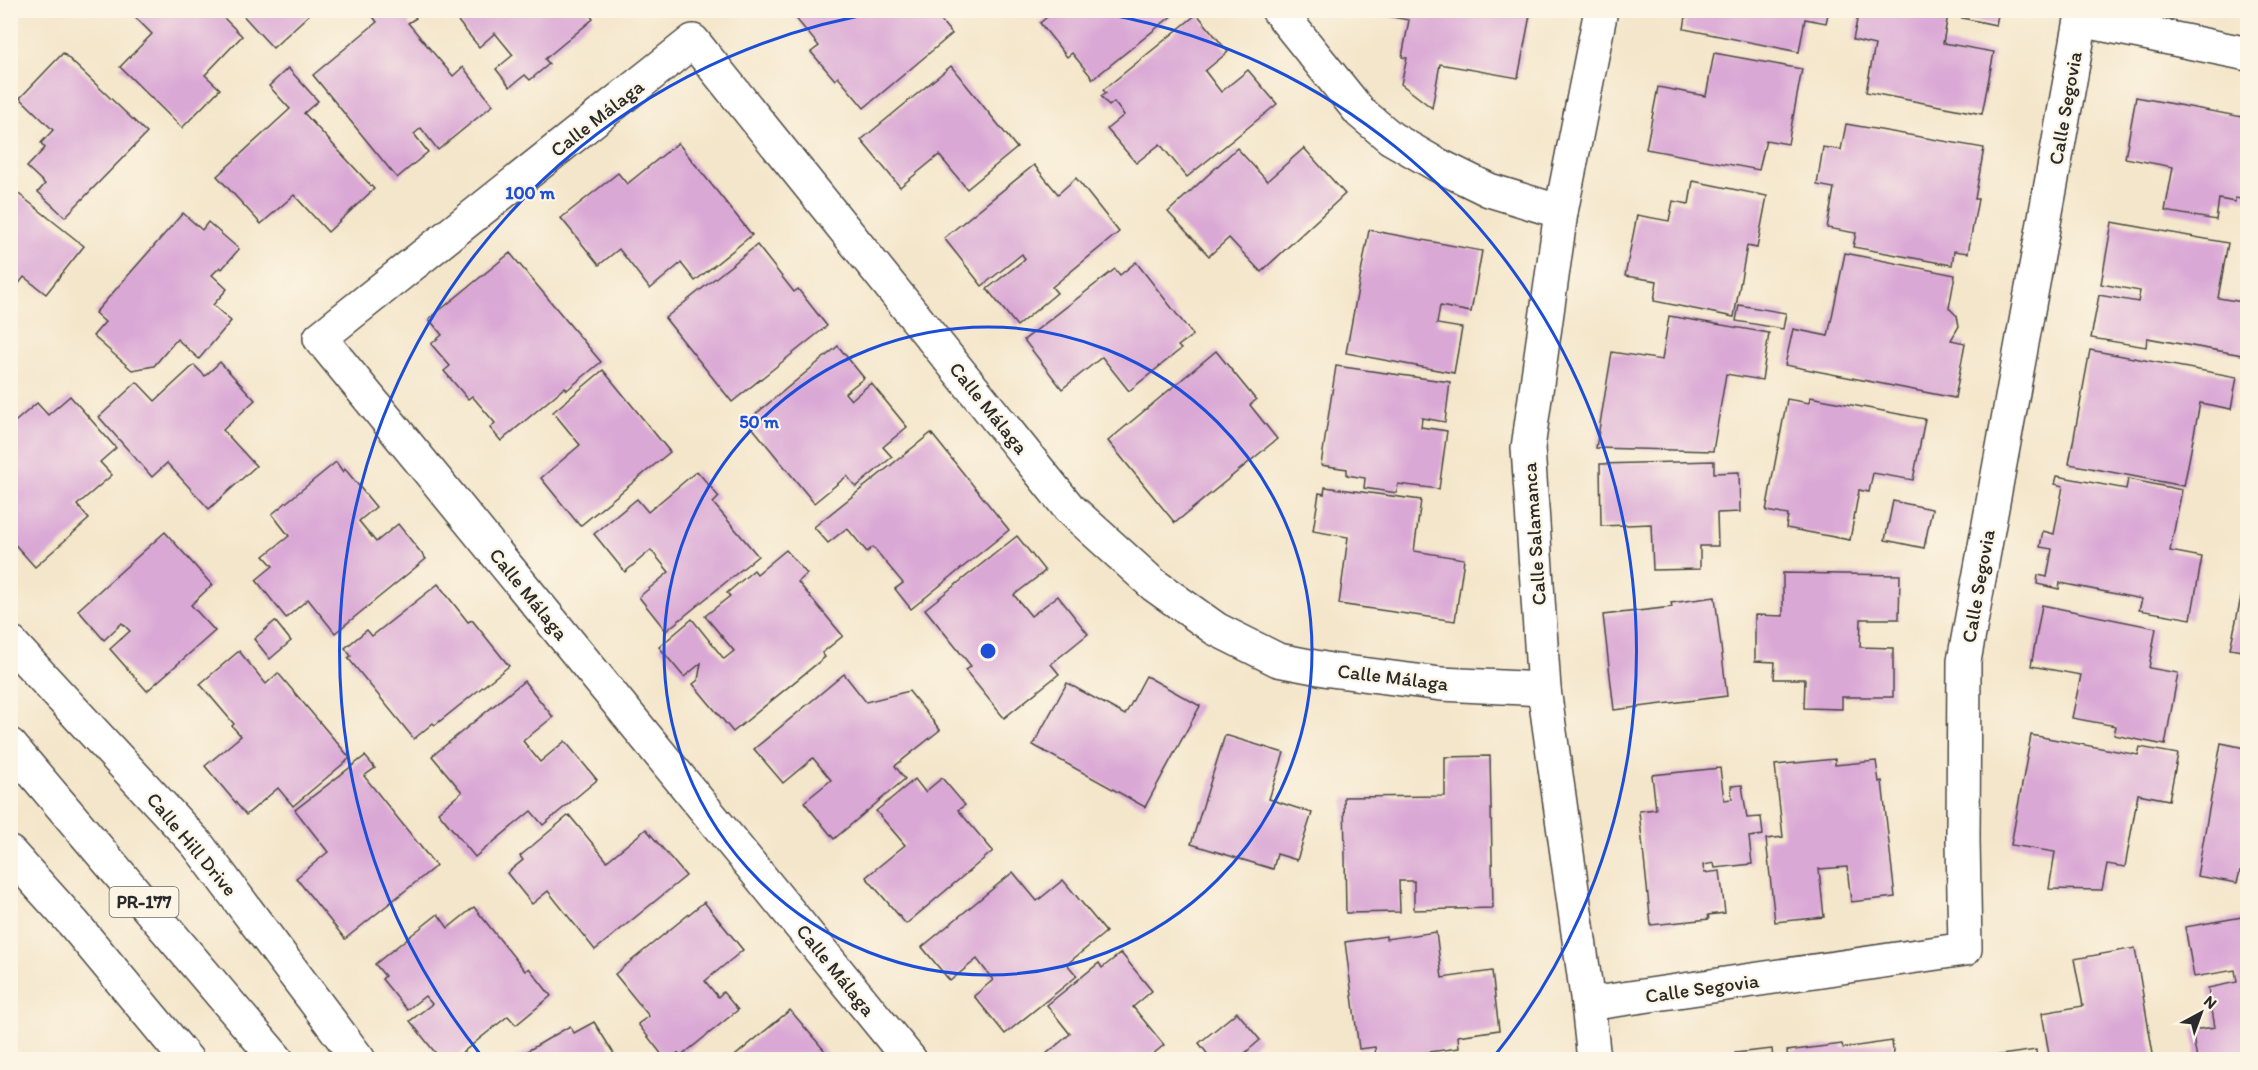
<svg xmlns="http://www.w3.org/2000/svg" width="2258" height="1070" viewBox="0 0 2258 1070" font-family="Itim,sans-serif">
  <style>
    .building { fill: #daa8d5 }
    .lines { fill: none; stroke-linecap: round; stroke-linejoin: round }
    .minor-casing { stroke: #494743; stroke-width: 36 }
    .highway-casing { stroke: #494743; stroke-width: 36 }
    .minor { stroke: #fff; stroke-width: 33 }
    .highway { stroke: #fff; stroke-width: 33 }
    .ring { fill: none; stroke: #1d4ed8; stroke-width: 3 }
    .labels { text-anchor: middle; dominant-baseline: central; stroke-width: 4.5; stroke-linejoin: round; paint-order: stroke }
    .shield { fill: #fcf5e5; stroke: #6a6863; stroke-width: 1.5 }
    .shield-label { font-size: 18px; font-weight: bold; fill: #2b2b2b }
    .street-label { font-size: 20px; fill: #2b2b2b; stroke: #fcf5e5 }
    .centre { fill: #1d4ed8; stroke: #fcf5e5; stroke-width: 3 }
    .ring-label { font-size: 18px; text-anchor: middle; font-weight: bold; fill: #1d4ed8; stroke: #fcf5e5; stroke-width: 4.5; stroke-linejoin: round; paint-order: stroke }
  </style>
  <rect width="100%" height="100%" fill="#fcf5e5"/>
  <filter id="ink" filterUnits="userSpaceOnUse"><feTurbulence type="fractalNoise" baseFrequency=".0167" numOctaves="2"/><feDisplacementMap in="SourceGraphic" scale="12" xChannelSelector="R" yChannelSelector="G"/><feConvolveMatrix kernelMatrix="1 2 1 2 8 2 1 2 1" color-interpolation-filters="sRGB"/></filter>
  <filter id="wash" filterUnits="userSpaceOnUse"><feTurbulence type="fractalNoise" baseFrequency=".008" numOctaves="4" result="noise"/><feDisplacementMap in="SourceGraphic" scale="24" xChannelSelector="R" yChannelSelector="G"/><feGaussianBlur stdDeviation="1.35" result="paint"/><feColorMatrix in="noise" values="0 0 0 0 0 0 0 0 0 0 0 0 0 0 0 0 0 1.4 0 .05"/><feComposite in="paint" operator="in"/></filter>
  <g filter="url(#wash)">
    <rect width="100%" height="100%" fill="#f4e6cb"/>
    <g id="blocks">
      <g class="building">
        <path d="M 128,10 L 216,10 L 242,36 L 205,75 L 220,89 L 182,128 L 120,67 L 152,34 Z"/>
        <path d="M 238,10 L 314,10 L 273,48 Z"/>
        <path d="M 368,10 L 410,10 L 416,18 L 408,23 L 453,76 L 463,67 L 493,105 L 438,150 L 421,128 L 414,134 L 428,152 L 397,178 L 313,75 L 377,22 Z"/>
        <path d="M 449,10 L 587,10 L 593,19 L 545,59 L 549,64 L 530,80 L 525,75 L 510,87 L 496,69 L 513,55 L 495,33 L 479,47 Z"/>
        <path d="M 789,10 L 932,10 L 952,34 L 864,108 L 838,77 L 835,80 L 811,52 L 819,46 Z"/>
        <path d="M 1055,10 L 1179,10 L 1093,79 L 1072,53 L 1067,57 L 1040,23 Z"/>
        <path d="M 1376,10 L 1531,10 L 1518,78 L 1440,64 L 1432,108 L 1401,84 L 1407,58 L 1402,57 L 1409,20 L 1376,14 Z"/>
        <path d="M 1687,10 L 1829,10 L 1826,23 L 1805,19 L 1799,52 L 1684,29 Z"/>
        <path d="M 1859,10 L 1999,10 L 1996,25 L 1948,15 L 1943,43 L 1994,52 L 1982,114 L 1866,92 L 1875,45 L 1853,40 Z"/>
        <path d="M 1197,14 L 1228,52 L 1205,71 L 1221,92 L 1248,70 L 1277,104 L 1187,177 L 1160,144 L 1136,163 L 1107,129 L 1124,115 L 1114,102 L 1109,106 L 1101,96 L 1106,93 L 1103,90 Z"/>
        <path d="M 63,53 L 147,133 L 65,217 L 38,192 L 45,184 L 27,167 L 45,148 L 41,143 L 53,130 L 20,98 Z"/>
        <path d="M 1714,53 L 1802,69 L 1788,144 L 1766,140 L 1759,170 L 1646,149 L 1658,87 L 1706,96 Z"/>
        <path d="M 951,66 L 1017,148 L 967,189 L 939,155 L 900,187 L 861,140 Z"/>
        <path d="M 288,68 L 318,101 L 304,113 L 374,189 L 328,232 L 294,195 L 261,224 L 217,176 L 290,109 L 269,86 Z"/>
        <path d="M 2136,97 L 2248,118 L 2248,133 L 2244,151 L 2248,151 L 2248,200 L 2235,198 L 2235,202 L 2219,199 L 2216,220 L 2165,211 L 2173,167 L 2125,158 Z"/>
        <path d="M 1846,124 L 1984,148 L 1975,199 L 1978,199 L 1968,253 L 1954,251 L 1952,265 L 1853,247 L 1856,233 L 1827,228 L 1834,188 L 1817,185 L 1823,147 L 1841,150 Z"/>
        <path d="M 678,143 L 752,235 L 695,281 L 681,263 L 650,289 L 619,249 L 599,265 L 561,218 L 618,173 L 627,184 Z"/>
        <path d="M 1237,148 L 1267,181 L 1304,148 L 1345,194 L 1261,272 L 1229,238 L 1209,256 L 1168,212 Z"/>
        <path d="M 1034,165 L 1058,194 L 1076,178 L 1119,232 L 1052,287 L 1057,293 L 1017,326 L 987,289 L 1025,259 L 1022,254 L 982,286 L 944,238 Z"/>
        <path d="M 1693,181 L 1767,196 L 1757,248 L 1747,246 L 1734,317 L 1654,301 L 1657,281 L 1625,276 L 1637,215 L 1669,221 L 1673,201 L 1689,204 Z"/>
        <path d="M 10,187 L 84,246 L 46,294 L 24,277 L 10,295 Z"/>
        <path d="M 183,213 L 202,230 L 208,222 L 239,249 L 222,269 L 220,267 L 212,275 L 227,289 L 213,305 L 231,321 L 199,359 L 177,339 L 154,366 L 132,370 L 93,336 L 105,322 L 95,313 Z"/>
        <path d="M 2112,222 L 2228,243 L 2218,298 L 2248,303 L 2248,356 L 2147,338 L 2146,347 L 2091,338 L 2099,295 L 2138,302 L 2140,291 L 2101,284 Z"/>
        <path d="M 1369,230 L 1482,251 L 1471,312 L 1440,306 L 1437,324 L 1462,328 L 1454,373 L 1346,353 Z"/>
        <path d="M 757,245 L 794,292 L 798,289 L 827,326 L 732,402 L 665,318 Z"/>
        <path d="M 510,253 L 601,362 L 567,390 L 565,387 L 501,441 L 490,428 L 495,423 L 472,396 L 468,399 L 444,371 L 450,366 L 431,344 L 442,335 L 429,319 Z"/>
        <path d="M 1845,253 L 1955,275 L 1949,308 L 1957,316 L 1959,326 L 1951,340 L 1965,343 L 1955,398 L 1785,365 L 1793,329 L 1828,336 Z"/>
        <path d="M 1136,262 L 1193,335 L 1178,346 L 1181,349 L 1129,391 L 1102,357 L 1062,389 L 1024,340 L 1115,269 L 1120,275 Z"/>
        <path d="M 1739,305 L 1786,313 L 1783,329 L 1736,321 Z"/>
        <path d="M 1669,316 L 1769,333 L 1762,380 L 1726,374 L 1713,451 L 1596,448 L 1612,352 L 1662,360 Z"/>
        <path d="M 838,346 L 864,378 L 845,393 L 851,400 L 871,383 L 907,427 L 883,447 L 892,457 L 856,487 L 847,476 L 814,503 L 747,421 Z"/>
        <path d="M 2090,350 L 2237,377 L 2231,409 L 2200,403 L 2184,486 L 2069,464 Z"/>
        <path d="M 1216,351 L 1256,400 L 1250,405 L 1277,439 L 1175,523 L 1108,441 Z"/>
        <path d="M 220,362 L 255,400 L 223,430 L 256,466 L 209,509 L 167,463 L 152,477 L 99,417 L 137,382 L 155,401 L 194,365 L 205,376 Z"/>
        <path d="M 1336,366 L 1450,382 L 1445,422 L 1422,418 L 1421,427 L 1447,431 L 1439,489 L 1398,484 L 1397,493 L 1364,488 L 1365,478 L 1347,475 L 1347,469 L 1321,465 Z"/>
        <path d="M 603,370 L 670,452 L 580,526 L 541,478 L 580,445 L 553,412 Z"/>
        <path d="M 70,396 L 116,448 L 100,462 L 112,475 L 77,505 L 89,519 L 35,567 L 10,539 L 10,426 L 37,403 L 48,415 Z"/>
        <path d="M 1810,397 L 1925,419 L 1913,480 L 1873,473 L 1869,492 L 1859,490 L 1850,540 L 1786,528 L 1788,515 L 1766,511 L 1787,399 L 1809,403 Z"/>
        <path d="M 931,433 L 1009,530 L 911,609 L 895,589 L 903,583 L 873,547 L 867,552 L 847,528 L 828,543 L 814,527 Z"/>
        <path d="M 1714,461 L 1714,473 L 1739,472 L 1740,512 L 1717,513 L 1718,546 L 1700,546 L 1700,569 L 1653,570 L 1651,524 L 1601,526 L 1600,464 Z"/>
        <path d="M 336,462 L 343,472 L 345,469 L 376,507 L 359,521 L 376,542 L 398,524 L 426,559 L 335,633 L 308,599 L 286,618 L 256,580 L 273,566 L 264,556 L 289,536 L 272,514 Z"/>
        <path d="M 697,471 L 719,497 L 713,503 L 758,556 L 666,631 L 639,597 L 669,572 L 651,550 L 625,572 L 594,534 L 637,499 L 648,512 Z"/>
        <path d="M 2057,476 L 2126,489 L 2128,479 L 2182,490 L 2170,551 L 2202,557 L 2191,619 L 2139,610 L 2142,599 L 2060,583 L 2059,589 L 2037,584 L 2038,575 L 2047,577 L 2052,549 L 2040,547 L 2043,531 L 2054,534 L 2063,486 L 2055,484 Z"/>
        <path d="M 1325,487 L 1421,500 L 1414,551 L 1464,559 L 1455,621 L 1339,604 L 1348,537 L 1313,531 L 1319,493 L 1324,494 Z"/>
        <path d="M 1893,501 L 1932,509 L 1924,548 L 1885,540 Z"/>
        <path d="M 165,532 L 212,585 L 191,605 L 215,631 L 147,691 L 110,649 L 130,631 L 122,623 L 104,640 L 78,610 Z"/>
        <path d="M 1017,536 L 1045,571 L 1014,595 L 1031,616 L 1058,596 L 1088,634 L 1051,664 L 1059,674 L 1004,718 L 965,670 L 971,666 L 925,609 Z"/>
        <path d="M 786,550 L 807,574 L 798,582 L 843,636 L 822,653 L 825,657 L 733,732 L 693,684 L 698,680 L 701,663 L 684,677 L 659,647 L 692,619 L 724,659 L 734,651 L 705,616 L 730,596 L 727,593 L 754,570 L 757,574 Z"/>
        <path d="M 1783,573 L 1900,575 L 1899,619 L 1861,619 L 1860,647 L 1893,648 L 1893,697 L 1842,697 L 1842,709 L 1804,708 L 1805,679 L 1774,679 L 1775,662 L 1755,661 L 1755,615 L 1783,616 Z"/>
        <path d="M 438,584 L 468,622 L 472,620 L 509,666 L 435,725 L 433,723 L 414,739 L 348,658 L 351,656 L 345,648 L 367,630 L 372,636 Z"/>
        <path d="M 2243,588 L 2248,589 L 2248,652 L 2230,649 Z"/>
        <path d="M 1715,597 L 1727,696 L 1614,710 L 1603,615 L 1672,607 L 1671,603 Z"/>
        <path d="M 2042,605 L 2156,628 L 2149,668 L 2178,673 L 2165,745 L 2114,735 L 2116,726 L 2072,718 L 2081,675 L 2031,666 Z"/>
        <path d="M 275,621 L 291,641 L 270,659 L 254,639 Z"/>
        <path d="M 239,651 L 266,684 L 278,673 L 350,758 L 293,806 L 278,788 L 246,815 L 205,766 L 241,736 L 232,726 L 234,724 L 200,684 Z"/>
        <path d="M 844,674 L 866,702 L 909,691 L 940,730 L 895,766 L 905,779 L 834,839 L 804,802 L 831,780 L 813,758 L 783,783 L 754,749 Z"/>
        <path d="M 1146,676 L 1200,706 L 1145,807 L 1033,745 L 1067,683 L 1125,715 Z"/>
        <path d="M 524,681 L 553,717 L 523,741 L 540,762 L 565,741 L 597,780 L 543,825 L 531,811 L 475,857 L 438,812 L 462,792 L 432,756 Z"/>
        <path d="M 1225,735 L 1284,753 L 1269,799 L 1312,813 L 1297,860 L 1277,854 L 1273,869 L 1191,844 Z"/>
        <path d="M 2031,735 L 2138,755 L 2140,747 L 2178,754 L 2169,800 L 2138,794 L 2125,867 L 2107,864 L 2102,890 L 2049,889 L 2055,852 L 2011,845 Z"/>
        <path d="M 2246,741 L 2248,860 L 2245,872 L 2240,871 L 2237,883 L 2197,876 L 2221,743 L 2245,748 Z"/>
        <path d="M 365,756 L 375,768 L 364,776 L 436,866 L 345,939 L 296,878 L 328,852 L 295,810 Z"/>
        <path d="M 1490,756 L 1493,908 L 1414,910 L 1414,881 L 1399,881 L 1400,912 L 1346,913 L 1344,797 L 1445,796 L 1445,757 Z"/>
        <path d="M 1835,759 L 1835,765 L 1876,761 L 1879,782 L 1882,781 L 1895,897 L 1851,902 L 1847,867 L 1819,869 L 1824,917 L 1775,922 L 1766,839 L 1783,837 L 1775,765 Z"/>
        <path d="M 1720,768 L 1724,800 L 1732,799 L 1731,786 L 1742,785 L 1747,818 L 1761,817 L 1763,835 L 1749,837 L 1752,864 L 1715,868 L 1714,863 L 1703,865 L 1704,873 L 1720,871 L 1725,913 L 1708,915 L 1709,919 L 1651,925 L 1639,811 L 1656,809 L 1652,775 Z"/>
        <path d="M 942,778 L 965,805 L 958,810 L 993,851 L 906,924 L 866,877 L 905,845 L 876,811 L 915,779 L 925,792 Z"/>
        <path d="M 569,815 L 607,861 L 646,829 L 686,876 L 595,950 L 548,891 L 532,904 L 507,873 L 523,860 L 520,856 Z"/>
        <path d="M 1013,872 L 1037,901 L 1063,880 L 1106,932 L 1067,964 L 1077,976 L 1005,1034 L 974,996 L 993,980 L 977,959 L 950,981 L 922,947 Z"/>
        <path d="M 704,902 L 743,950 L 705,981 L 718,997 L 723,992 L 738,1010 L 681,1056 L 678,1053 L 670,1060 L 666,1060 L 638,1024 L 649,1016 L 615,974 Z"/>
        <path d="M 474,907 L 525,971 L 529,968 L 551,996 L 516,1025 L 508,1016 L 453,1060 L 441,1060 L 410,1021 L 432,1004 L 425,996 L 407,1010 L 382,979 L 385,976 L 375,964 L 438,914 L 448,928 Z"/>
        <path d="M 2248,916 L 2248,1060 L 2197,1060 L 2192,1030 L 2215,1027 L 2208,988 L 2237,982 L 2235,970 L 2194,977 L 2185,927 Z"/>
        <path d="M 1436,932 L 1442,978 L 1492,971 L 1499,1030 L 1458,1036 L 1459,1048 L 1376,1059 L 1375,1047 L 1359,1049 L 1345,942 L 1386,936 L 1386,939 Z"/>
        <path d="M 2135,948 L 2154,1060 L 2050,1060 L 2042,1013 L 2083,1006 L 2074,959 Z"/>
        <path d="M 1121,953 L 1152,991 L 1133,1007 L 1164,1045 L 1146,1060 L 1039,1060 L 1070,1034 L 1047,1005 L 1099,963 L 1102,968 Z"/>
        <path d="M 790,1010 L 830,1057 L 827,1060 L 730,1060 Z"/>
        <path d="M 1237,1012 L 1260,1040 L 1237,1060 L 1212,1060 L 1199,1043 Z"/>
        <path d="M 594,1022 L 618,1060 L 512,1060 L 570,1026 L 574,1033 Z"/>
        <path d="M 1892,1041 L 1894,1060 L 1788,1060 L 1787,1051 L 1842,1044 L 1843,1048 Z"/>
        <path d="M 1772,1049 L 1773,1060 L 1735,1060 L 1735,1053 Z"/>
        <path d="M 2036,1050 L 2037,1060 L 1980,1060 L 1980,1058 Z"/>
      </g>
    </g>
  </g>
  <g filter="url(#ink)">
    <use href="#blocks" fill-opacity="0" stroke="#494743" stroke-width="1.5"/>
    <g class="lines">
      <g class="minor-casing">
        <g id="minor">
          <path d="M 1278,10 L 1360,112 L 1391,138 L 1436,164 L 1489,190 L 1561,212"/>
          <path d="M 10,642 L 197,844 L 359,1060"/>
          <path d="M 1588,1004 L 1965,949 L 1963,840 L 1964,661 L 2081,20 L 2248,54"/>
          <path d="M 910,1060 L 320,338 L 693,41 L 1069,508 L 1154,585 L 1216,629 L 1278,660 L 1330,670 L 1441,684 L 1544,689"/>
          <path d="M 1594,1060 L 1588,1004 L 1544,689 L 1528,448 L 1561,212 L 1601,10"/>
        </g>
      </g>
      <g class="highway-casing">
        <g id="highway">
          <path d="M 10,745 L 277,1060"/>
          <path d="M 10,853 L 74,924 L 187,1060"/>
        </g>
      </g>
      <use href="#minor" class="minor"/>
      <use href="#highway" class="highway"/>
    </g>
  </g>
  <g class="ring">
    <circle cx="988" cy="651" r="324"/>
    <path d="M484 1059A648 648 0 0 1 887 11M1089 11A648 648 0 0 1 1492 1059"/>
  </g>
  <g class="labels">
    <rect class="shield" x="109.5" y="887" width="69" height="30" rx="4.5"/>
    <g class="shield-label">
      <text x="144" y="902">PR-177</text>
    </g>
    <g class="street-label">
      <text transform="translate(2065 108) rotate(-80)">Calle Segovia</text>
      <text transform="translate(597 118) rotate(-38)">Calle Málaga</text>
      <text transform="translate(989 408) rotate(51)">Calle Málaga</text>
      <text transform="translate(1534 534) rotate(-94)">Calle Salamanca</text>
      <text transform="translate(1978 586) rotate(-80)">Calle Segovia</text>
      <text transform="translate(529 594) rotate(51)">Calle Málaga</text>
      <text transform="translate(1393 677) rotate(7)">Calle Málaga</text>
      <text transform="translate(192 844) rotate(50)">Calle Hill Drive</text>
      <text transform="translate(836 970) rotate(51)">Calle Málaga</text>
      <text transform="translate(1702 988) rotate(-8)">Calle Segovia</text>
    </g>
  </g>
  <circle cx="988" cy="651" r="9" class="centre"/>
  <g class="ring-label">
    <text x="530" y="199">100 m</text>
    <text x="759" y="428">50 m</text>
  </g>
  <rect width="2258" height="1070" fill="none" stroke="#fcf5e5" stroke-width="36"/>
  <g transform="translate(2201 1013) rotate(41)" stroke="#fcf5e5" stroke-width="4.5" paint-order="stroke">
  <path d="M0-4.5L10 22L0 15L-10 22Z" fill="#2b2b2b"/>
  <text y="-9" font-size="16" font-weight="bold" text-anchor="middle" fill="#2b2b2b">N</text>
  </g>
</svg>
